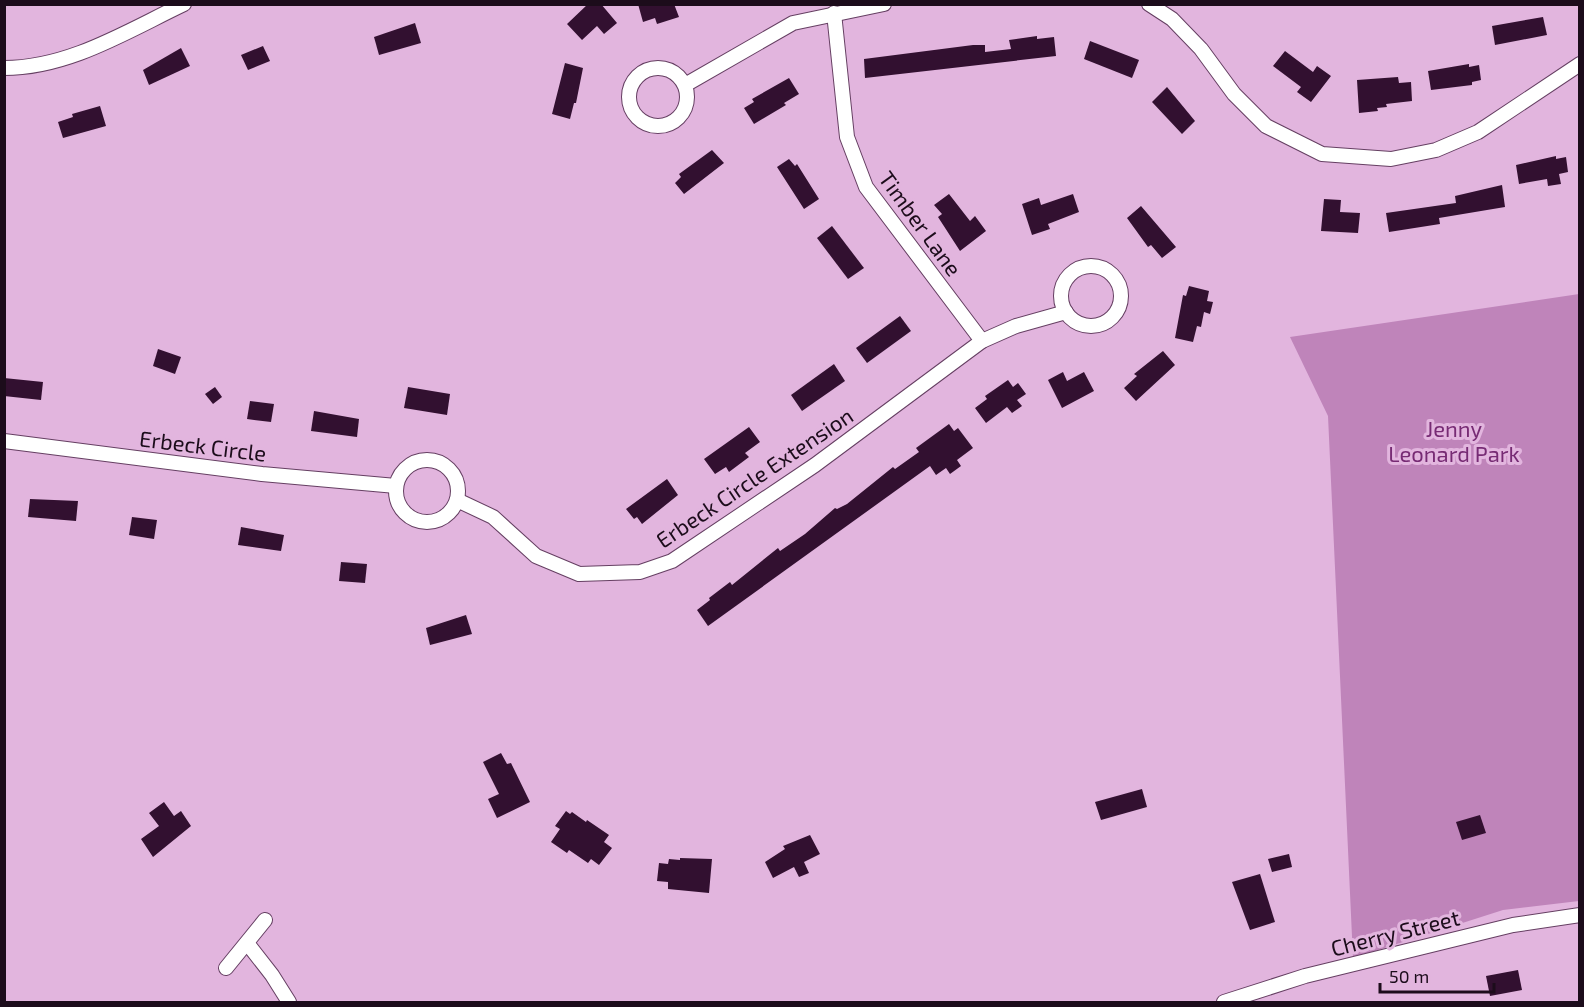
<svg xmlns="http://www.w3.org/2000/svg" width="1584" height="1007" viewBox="0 0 1584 1007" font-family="'Exo 2',sans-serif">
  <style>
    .green { fill: #bf84ba }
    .building { fill: #321030 }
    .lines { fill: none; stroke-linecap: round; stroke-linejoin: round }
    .street-casing { stroke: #653f62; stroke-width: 16 }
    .street { stroke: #fff; stroke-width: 14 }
    .labels { text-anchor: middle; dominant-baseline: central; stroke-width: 6; stroke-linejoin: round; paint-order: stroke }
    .street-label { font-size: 22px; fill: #1c0c1b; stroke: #e2b5de }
    .park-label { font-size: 22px; fill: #772b74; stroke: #e2b5de }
  </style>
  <rect width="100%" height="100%" fill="#e2b5de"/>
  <path class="green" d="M 1579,294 L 1579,901 L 1503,910 L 1353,958 L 1328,416 L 1290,337 Z"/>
  <g class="building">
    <path d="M 588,4 L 601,4 L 617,23 L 604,34 L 597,26 L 582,40 L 567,24 Z"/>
    <path d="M 638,4 L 674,4 L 679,17 L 657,24 L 655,18 L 643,22 Z"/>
    <path d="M 1543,17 L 1547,35 L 1495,45 L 1492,26 Z"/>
    <path d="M 415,23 L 421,43 L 379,55 L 374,37 Z"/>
    <path d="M 1037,36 L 1037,39 L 1054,37 L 1056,56 L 865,78 L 864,59 L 973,45 L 985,45 L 985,52 L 1011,49 L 1009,40 Z"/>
    <path d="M 1090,41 L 1139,60 L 1132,78 L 1084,59 Z"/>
    <path d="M 263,46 L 270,61 L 248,70 L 241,55 Z"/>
    <path d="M 181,48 L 190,66 L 149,85 L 143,70 Z"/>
    <path d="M 1285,51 L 1313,72 L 1317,66 L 1331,76 L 1311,102 L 1297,92 L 1301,87 L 1273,66 Z"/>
    <path d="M 565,63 L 583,68 L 576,103 L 574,103 L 570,119 L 552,114 Z"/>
    <path d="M 1469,64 L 1469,67 L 1479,65 L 1481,80 L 1472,82 L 1472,85 L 1431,90 L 1428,71 Z"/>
    <path d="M 1398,77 L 1399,83 L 1411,82 L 1412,101 L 1386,104 L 1387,107 L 1377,108 L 1378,111 L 1359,113 L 1357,80 Z"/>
    <path d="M 789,78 L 799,94 L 784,103 L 786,105 L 754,124 L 744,108 L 754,102 L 752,99 Z"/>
    <path d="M 1167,87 L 1195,121 L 1182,134 L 1152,102 Z"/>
    <path d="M 100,106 L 106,126 L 63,138 L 58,122 L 73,117 L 72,114 Z"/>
    <path d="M 712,150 L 724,163 L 684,194 L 675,183 L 681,177 L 679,174 Z"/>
    <path d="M 1556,156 L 1556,159 L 1566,157 L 1568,172 L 1559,174 L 1561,184 L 1548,186 L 1547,179 L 1519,184 L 1516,165 Z"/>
    <path d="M 789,159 L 795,166 L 797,164 L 819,199 L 804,209 L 777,167 Z"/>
    <path d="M 1502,185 L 1505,207 L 1439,218 L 1440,224 L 1389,232 L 1386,213 L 1456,203 L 1455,196 Z"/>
    <path d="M 949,194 L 970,221 L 975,216 L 986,231 L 960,251 L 938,217 L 942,214 L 934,205 Z"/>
    <path d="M 1073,194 L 1079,212 L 1048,224 L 1050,229 L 1032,235 L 1022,204 L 1039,198 L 1041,205 Z"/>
    <path d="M 1324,199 L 1341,200 L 1340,212 L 1360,213 L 1358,233 L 1321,231 Z"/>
    <path d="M 1141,206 L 1176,247 L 1162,258 L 1151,245 L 1148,247 L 1127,218 Z"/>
    <path d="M 832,226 L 864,268 L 848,279 L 817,238 Z"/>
    <path d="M 1189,286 L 1209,291 L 1207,301 L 1213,302 L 1210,314 L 1204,312 L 1201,327 L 1197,326 L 1193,342 L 1175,338 L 1183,295 L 1186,296 Z"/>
    <path d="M 900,316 L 911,331 L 867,363 L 856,348 Z"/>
    <path d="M 158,349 L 181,357 L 175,374 L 153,366 Z"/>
    <path d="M 1163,351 L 1175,365 L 1136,401 L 1124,388 L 1137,376 L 1134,374 Z"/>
    <path d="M 834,364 L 845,381 L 802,411 L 791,395 Z"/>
    <path d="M 1063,372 L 1067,381 L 1084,372 L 1094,391 L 1062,408 L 1048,380 Z"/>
    <path d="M 4,378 L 43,382 L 41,400 L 4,396 Z"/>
    <path d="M 1008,380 L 1013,387 L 1018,383 L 1026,394 L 1017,400 L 1022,406 L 1012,413 L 1007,407 L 986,423 L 975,408 L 987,399 L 985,396 Z"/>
    <path d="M 215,387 L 222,397 L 213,404 L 205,394 Z"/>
    <path d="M 408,387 L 450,394 L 447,415 L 404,408 Z"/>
    <path d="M 250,401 L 274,404 L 271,422 L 247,419 Z"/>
    <path d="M 314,411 L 359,419 L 357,437 L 311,431 Z"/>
    <path d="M 949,424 L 954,431 L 958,428 L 973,448 L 957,460 L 961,466 L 950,474 L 946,468 L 936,475 L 930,466 L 708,626 L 697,610 L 710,600 L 709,598 L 730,582 L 732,585 L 778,548 L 780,551 L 805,534 L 835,508 L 837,509 L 847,504 L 893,467 L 895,469 L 919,452 L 916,448 Z"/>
    <path d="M 749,427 L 760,442 L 745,453 L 749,457 L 729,472 L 726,467 L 715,474 L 704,459 Z"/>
    <path d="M 667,479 L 678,495 L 642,524 L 637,517 L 634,519 L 626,509 Z"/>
    <path d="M 30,499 L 78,501 L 76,521 L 28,517 Z"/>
    <path d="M 132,517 L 157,520 L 154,539 L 129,535 Z"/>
    <path d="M 241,527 L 284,535 L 281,551 L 238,545 Z"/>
    <path d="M 341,562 L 367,564 L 365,583 L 339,581 Z"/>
    <path d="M 466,615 L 472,634 L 430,645 L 426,628 Z"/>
    <path d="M 501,753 L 507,764 L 511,763 L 530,802 L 497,818 L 488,799 L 499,794 L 483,762 Z"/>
    <path d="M 1142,789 L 1147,807 L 1101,820 L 1095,802 Z"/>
    <path d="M 164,802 L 174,816 L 181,811 L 191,826 L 153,857 L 141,839 L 159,826 L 149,813 Z"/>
    <path d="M 566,811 L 570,814 L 572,812 L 586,822 L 587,820 L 609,835 L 604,842 L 612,848 L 599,865 L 591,859 L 588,863 L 569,850 L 567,853 L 551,842 L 560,829 L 555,826 Z"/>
    <path d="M 1480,815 L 1486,833 L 1462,840 L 1456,822 Z"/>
    <path d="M 810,835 L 820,854 L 804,862 L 809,873 L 799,877 L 794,867 L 773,878 L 765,862 L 785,849 L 783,846 Z"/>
    <path d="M 1289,854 L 1292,867 L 1272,872 L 1268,859 Z"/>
    <path d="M 680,858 L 712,859 L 709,893 L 668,889 L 668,882 L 657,881 L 659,863 L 668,864 L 669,859 L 680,860 Z"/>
    <path d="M 1260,874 L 1275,922 L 1250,930 L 1232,882 Z"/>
    <path d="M 1518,970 L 1522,990 L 1490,996 L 1486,976 Z"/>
  </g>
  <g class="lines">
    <g class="street-casing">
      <g id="street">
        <path d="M 1149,4 L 1172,19 L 1201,49 L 1234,94 L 1266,126 L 1322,154 L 1391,159 L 1436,150 L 1478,132 L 1580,64"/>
        <path d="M 834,13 L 847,137 L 866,187 L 982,341"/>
        <path d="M 4,68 C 69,68 127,31 184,4"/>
        <circle cx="658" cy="97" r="29"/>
        <path d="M 685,85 L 793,23 L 884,4"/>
        <circle cx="1091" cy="296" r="30"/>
        <path d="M 4,441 L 262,474 L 396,486"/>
        <circle cx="427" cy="491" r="31"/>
        <path d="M 457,500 L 493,517 L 536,556 L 579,574 L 640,572 L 672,561 L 815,465 L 982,341 L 1016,326 L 1066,312"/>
        <path d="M 247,943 L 272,975 L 289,1002"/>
        <path d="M 226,968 L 265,920"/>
        <path d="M 1224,1002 L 1305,976 L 1513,925 L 1580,915"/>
      </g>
    </g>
    <use href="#street" class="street"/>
  </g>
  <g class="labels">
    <g class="street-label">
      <text transform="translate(921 223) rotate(54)">Timber Lane</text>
      <text transform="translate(203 445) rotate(7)">Erbeck Circle</text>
      <text transform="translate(754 477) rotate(-34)">Erbeck Circle Extension</text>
      <text transform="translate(1395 932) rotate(-14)">Cherry Street</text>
    </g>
    <g class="park-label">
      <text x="1454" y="428">Jenny<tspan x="1454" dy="25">Leonard Park</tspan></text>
    </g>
  </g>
  <rect width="1584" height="1007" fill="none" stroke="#1c0c1b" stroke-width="12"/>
  <path d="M1380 983v9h114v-9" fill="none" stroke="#1c0c1b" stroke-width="3"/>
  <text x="1389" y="983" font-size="18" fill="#1c0c1b" stroke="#e2b5de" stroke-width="4.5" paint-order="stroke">50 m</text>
</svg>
